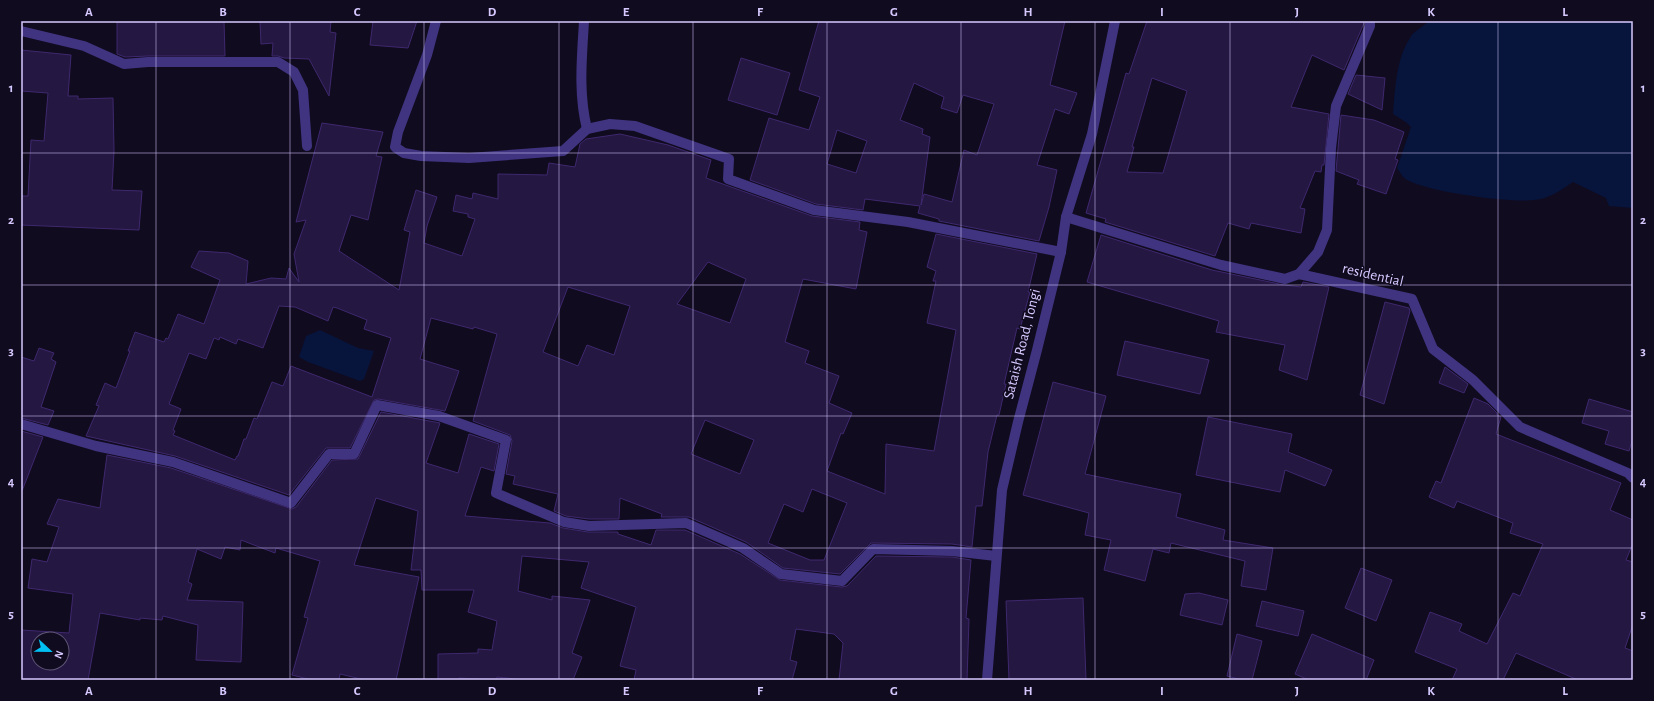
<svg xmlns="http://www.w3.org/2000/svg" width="1654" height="701" viewBox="0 0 1654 701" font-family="'Alegreya Sans',sans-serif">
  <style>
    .water { fill: #07143c }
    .building { fill: #241741; stroke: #3e286e; fill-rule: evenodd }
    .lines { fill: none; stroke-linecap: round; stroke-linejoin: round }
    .minor { stroke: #403480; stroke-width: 10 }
    .grid { fill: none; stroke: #d6c9ff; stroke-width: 1; stroke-opacity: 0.55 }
    .labels { text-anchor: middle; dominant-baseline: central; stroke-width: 3; stroke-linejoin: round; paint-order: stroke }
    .street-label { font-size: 15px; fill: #d6c9ff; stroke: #110b1f }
    .neatline { fill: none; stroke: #d6c9ff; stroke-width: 1.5 }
    .grid-label { font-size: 13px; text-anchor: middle; font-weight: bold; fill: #d6c9ff }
  </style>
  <rect width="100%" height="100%" fill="#110b1f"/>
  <g class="water">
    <path d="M 1428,21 L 1633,21 L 1633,208 L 1609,206 L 1606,198 L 1573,182 C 1561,190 1549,199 1534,200 C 1509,203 1429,192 1407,180 C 1403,178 1400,172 1397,168 L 1411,127 L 1407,123 L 1393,114 C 1395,90 1396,59 1410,38 C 1414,30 1423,28 1428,21 Z"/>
    <path d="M 320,330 L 358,348 L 374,351 L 364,379 L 360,381 L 308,362 L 299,357 L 306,336 Z"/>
  </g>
  <g class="building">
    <path d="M 117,21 L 224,21 L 225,56 L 148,56 L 125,57 L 117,54 Z"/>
    <path d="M 260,21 L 331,21 L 330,32 L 336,33 L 329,96 L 309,59 L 284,58 L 278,56 L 272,56 L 273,43 L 261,44 Z"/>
    <path d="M 373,21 L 417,21 L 408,48 L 370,45 Z"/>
    <path d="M 819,21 L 1065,21 L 1050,85 L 1077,93 L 1069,114 L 1055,109 L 1037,165 L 1057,170 L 1049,207 L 1039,241 L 939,221 L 939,219 L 918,213 L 920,206 L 865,199 L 863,210 L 816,204 L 750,180 L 769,118 L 809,130 L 820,97 L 799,90 ZM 914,83 L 944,97 L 941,108 L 957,113 L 963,95 L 994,104 L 977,155 L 964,150 L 952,202 L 924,194 L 921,205 L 930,137 L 922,134 L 923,129 L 900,120 ZM 837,130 L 867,141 L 856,173 L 827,164 Z"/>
    <path d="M 1147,21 L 1357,21 L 1364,23 L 1344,70 L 1312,55 L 1291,107 L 1329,114 L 1324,165 L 1322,165 L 1321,172 L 1315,171 L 1300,208 L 1305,209 L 1301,233 L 1251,223 L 1249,229 L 1228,223 L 1215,256 L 1105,222 L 1106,219 L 1086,213 L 1126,73 L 1129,74 ZM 1152,78 L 1187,91 L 1163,173 L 1127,172 L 1134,147 L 1132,147 Z"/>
    <path d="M 21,50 L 71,55 L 68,96 L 78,96 L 78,99 L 113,98 L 114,151 L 112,190 L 142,191 L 139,230 L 21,225 L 21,196 L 28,196 L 31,140 L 44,141 L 48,93 L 21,91 Z"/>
    <path d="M 741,58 L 790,73 L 777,115 L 728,100 Z"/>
    <path d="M 1356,75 L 1385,78 L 1382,110 L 1348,94 Z"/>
    <path d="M 1341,115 L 1374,120 L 1404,132 L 1395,159 L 1398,160 L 1386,194 L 1357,184 L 1359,180 L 1336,171 Z"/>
    <path d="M 322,123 L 383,132 L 376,156 L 382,157 L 368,220 L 351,215 L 339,251 L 399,290 L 410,232 L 404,230 L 416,190 L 437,197 L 427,226 L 424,243 L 462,256 L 475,219 L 468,217 L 468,214 L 453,211 L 456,195 L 472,199 L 473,193 L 498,199 L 498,174 L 547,175 L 549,163 L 575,167 L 580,144 L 586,139 L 620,134 L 668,145 L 711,160 L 706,178 L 812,216 L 860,222 L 859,230 L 867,232 L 856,289 L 803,279 L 785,342 L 809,351 L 805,363 L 839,376 L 829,403 L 852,413 L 843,434 L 841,433 L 827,471 L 885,494 L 886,444 L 934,451 L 956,330 L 927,323 L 936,281 L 933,281 L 936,271 L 927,267 L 936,234 L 1037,254 L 1028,292 L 1030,292 L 1020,329 L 1017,328 L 1004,384 L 1006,384 L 999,415 L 997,415 L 988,452 L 982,506 L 976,506 L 972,547 L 952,544 L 871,543 L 840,574 L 783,568 L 746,542 L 689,517 L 661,517 L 662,514 L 620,498 L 619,519 L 589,519 L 566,516 L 554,511 L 558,494 L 513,484 L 515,476 L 506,474 L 512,441 L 510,435 L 473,421 L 497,334 L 474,327 L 473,329 L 431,318 L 420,359 L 459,371 L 445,411 L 378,399 L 374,400 L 350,448 L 326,448 L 289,495 L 175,456 L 86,436 L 99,406 L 96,405 L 105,383 L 116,388 L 130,351 L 128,351 L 135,332 L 164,342 L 166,338 L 168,339 L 178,314 L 204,324 L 220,280 L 191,267 L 199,251 L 229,253 L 248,261 L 246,284 L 271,278 L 286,279 L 289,268 L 299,282 L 294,254 L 306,220 L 296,222 ZM 708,262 L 746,279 L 730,323 L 677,304 ZM 568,287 L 630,306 L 614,355 L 587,345 L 578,366 L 543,352 ZM 279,306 L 295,307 L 328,321 L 333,307 L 337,308 L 367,320 L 364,329 L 391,338 L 372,397 L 291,366 L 283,386 L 272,382 L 257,419 L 254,418 L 246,439 L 244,439 L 238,456 L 237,456 L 235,460 L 173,435 L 175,431 L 173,430 L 181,409 L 169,404 L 189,353 L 206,359 L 214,338 L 219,340 L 220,337 L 236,344 L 238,339 L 263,348 ZM 705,420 L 754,440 L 740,474 L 691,454 ZM 812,489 L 847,503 L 824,560 L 810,560 L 768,543 L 784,504 L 803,512 Z"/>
    <path d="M 1101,235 L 1212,270 L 1284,285 L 1301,287 L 1303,282 L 1329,287 L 1307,380 L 1279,370 L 1285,345 L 1216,332 L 1219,321 L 1087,282 Z"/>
    <path d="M 1385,302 L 1409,308 L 1410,311 L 1384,404 L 1360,395 Z"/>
    <path d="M 1125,341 L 1209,360 L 1200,394 L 1117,375 Z"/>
    <path d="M 39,348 L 54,353 L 51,359 L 56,362 L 41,407 L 54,411 L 48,425 L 21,418 L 21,357 L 34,361 Z"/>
    <path d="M 1445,367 L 1468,384 L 1464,393 L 1439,383 Z"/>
    <path d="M 1053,382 L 1106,396 L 1085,474 L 1181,494 L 1176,517 L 1225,530 L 1223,540 L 1273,548 L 1266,590 L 1241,586 L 1245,561 L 1171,543 L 1169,553 L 1153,549 L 1145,581 L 1104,570 L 1111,540 L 1085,535 L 1089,513 L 1023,495 Z"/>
    <path d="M 1474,398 L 1488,404 L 1497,413 L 1497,415 L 1501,417 L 1496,434 L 1621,483 L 1610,510 L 1633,520 L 1633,543 L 1626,560 L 1633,562 L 1633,624 L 1625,648 L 1633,651 L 1633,673 L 1630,680 L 1578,680 L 1516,653 L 1503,680 L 1452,680 L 1457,669 L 1415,652 L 1430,612 L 1462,624 L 1459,631 L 1487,644 L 1513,593 L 1520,596 L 1543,544 L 1510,533 L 1513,523 L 1457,501 L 1454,508 L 1429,497 L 1436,481 L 1441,483 Z"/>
    <path d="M 1589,399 L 1633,412 L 1633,438 L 1629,451 L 1605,444 L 1609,431 L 1582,423 Z"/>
    <path d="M 381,412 L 440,423 L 426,463 L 458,473 L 469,434 L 499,444 L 494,471 L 481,467 L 465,516 L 550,523 L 563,528 L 588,532 L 618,532 L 618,534 L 651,545 L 656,530 L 685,530 L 740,554 L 780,580 L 841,587 L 847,586 L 876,556 L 952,557 L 971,560 L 966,618 L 969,619 L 967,680 L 839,680 L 843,643 L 834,634 L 796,629 L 790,660 L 797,662 L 792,680 L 634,680 L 636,670 L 620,666 L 636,607 L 581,588 L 589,562 L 522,556 L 518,591 L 552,600 L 552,596 L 590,600 L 572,653 L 582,657 L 573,680 L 524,680 L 497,677 L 497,680 L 459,678 L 459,680 L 438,680 L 438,654 L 478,653 L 478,649 L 492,650 L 497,621 L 468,612 L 474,590 L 422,590 L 421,570 L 411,570 L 418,511 L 376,498 L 354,565 L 419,577 L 396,680 L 365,680 L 340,674 L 339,680 L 312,680 L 292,675 L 308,618 L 304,617 L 320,561 L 276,548 L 275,553 L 241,540 L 240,550 L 225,547 L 221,559 L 197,549 L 188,582 L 192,584 L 187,600 L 243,602 L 241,662 L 196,660 L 198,625 L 163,616 L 162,620 L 140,618 L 140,620 L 100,613 L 88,680 L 21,680 L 21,630 L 69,633 L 73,594 L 28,588 L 32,559 L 47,562 L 59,527 L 47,524 L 58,499 L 100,508 L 107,455 L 171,468 L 292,509 L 296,507 L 332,460 L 358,459 ZM 38,639 L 62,639 L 62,663 L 38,663 Z"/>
    <path d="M 1208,417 L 1292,434 L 1288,452 L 1332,470 L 1325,486 L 1285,470 L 1280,492 L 1196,475 Z"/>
    <path d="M 21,431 L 43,437 L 22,491 L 21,491 Z"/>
    <path d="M 1361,568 L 1392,580 L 1376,621 L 1345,608 Z"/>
    <path d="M 1199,593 L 1228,600 L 1222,625 L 1180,615 L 1185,594 Z"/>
    <path d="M 1083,598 L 1086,680 L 1009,680 L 1006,601 Z"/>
    <path d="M 1262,601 L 1304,611 L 1298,636 L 1256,626 Z"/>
    <path d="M 1237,634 L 1262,641 L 1252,680 L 1242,680 L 1227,676 Z"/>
    <path d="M 1312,634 L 1374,660 L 1366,680 L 1309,680 L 1295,674 Z"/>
  </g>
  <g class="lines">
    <g class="minor">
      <path d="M 436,21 L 427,55 L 398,132 L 395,147 L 404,153 L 421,156 L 469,158 L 563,151 L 587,129 L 610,124 L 635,126 L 729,159 L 728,179 L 814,210 L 908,222 L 1061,252"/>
      <path d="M 584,21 C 582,57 578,93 587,129"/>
      <path d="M 21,31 L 84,46 L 124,64 L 148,62 L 278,62 L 294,72 L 303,90 L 307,146"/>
      <path d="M 1066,217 L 1221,265 L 1285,279 L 1299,274 L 1412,299 L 1433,349 L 1473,380 L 1520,427 L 1628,473 L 1633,478"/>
      <path d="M 1299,274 L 1318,252 L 1327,230 L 1331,148 L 1336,106 L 1370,26 L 1370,21"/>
      <path d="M 21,424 L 96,446 L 173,462 L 291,503 L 329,454 L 354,454 L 377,405 L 439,416 L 506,440 L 496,493 L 564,522 L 589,526 L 686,523 L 743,548 L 781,574 L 842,581 L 873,549 L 952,551 L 996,556"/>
      <path d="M 987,680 L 1002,490 L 1018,422 L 1037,350 L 1061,252 L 1066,217 L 1092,134 L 1115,21"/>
    </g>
  </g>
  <path class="grid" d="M 156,21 L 156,680M 290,21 L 290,680M 424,21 L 424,680M 559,21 L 559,680M 693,21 L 693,680M 827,21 L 827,680M 961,21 L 961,680M 1095,21 L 1095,680M 1230,21 L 1230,680M 1364,21 L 1364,680M 1498,21 L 1498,680M 21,153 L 1633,153M 21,285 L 1633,285M 21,416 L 1633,416M 21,548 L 1633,548"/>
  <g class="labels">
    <g class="street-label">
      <text transform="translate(1373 275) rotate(13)">residential</text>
      <text transform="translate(1022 344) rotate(-76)">Sataish Road, Tongi</text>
    </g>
  </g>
  <rect width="1654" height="701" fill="none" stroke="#110b1f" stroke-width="44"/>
  <g transform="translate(50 651) rotate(112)"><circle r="19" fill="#110b1f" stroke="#605779"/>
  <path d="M0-3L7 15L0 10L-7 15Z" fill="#00c0f4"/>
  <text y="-6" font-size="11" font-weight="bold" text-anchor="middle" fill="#d6c9ff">N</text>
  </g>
  <rect x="22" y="22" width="1610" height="657" class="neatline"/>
  <g class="grid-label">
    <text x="89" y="16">A</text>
    <text x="223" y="16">B</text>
    <text x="357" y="16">C</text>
    <text x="492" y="16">D</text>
    <text x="626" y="16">E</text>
    <text x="760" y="16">F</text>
    <text x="894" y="16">G</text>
    <text x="1028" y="16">H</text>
    <text x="1162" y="16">I</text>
    <text x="1297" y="16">J</text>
    <text x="1431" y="16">K</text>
    <text x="1565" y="16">L</text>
    <text x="11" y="92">1</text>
    <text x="1643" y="92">1</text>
    <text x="11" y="224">2</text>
    <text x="1643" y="224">2</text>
    <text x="11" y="355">3</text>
    <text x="1643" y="355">3</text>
    <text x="11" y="486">4</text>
    <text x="1643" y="486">4</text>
    <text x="11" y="618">5</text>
    <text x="1643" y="618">5</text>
    <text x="89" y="695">A</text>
    <text x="223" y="695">B</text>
    <text x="357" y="695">C</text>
    <text x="492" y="695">D</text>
    <text x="626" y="695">E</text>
    <text x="760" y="695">F</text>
    <text x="894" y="695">G</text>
    <text x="1028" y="695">H</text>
    <text x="1162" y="695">I</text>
    <text x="1297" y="695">J</text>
    <text x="1431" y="695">K</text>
    <text x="1565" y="695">L</text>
  </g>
</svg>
